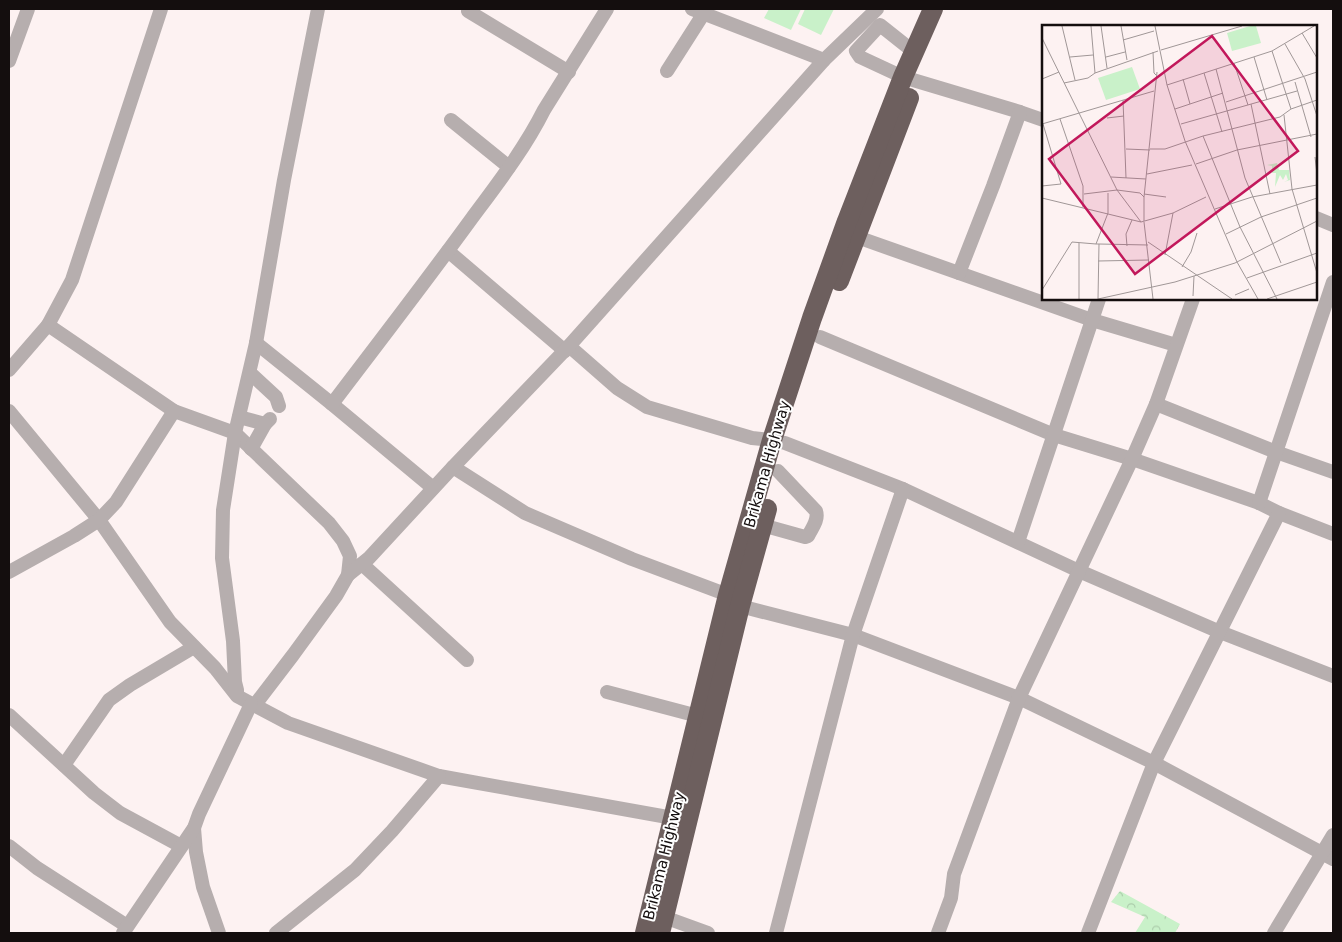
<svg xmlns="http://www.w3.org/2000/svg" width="1342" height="942" viewBox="0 0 1342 942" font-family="'DejaVu Sans',sans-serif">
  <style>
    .grass { fill: #c9f1c9 }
    .forest { fill: url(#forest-crowns) }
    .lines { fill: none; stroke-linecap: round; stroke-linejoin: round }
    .minor { stroke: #b6aeae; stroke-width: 14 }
    .highway { stroke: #6d5f5e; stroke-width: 20 }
    .labels { text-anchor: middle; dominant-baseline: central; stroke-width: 4; stroke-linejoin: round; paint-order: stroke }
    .street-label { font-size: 15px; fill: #140e0e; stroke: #fff }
    .inset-road { fill: none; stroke: #a09797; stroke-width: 1 }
    .view { fill: #c2185b; fill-opacity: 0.15; stroke: #c2185b; stroke-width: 2.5 }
    .inset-edge { fill: none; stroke: #140e0e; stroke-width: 2.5 }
  </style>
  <defs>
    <pattern id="forest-crowns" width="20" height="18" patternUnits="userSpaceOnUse" patternTransform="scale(1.25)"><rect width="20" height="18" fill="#c9f1c9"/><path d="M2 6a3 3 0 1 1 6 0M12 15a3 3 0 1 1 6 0" fill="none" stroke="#accdab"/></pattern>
  </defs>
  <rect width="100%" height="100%" fill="#fdf2f2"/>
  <g class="grass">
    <path d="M 769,9 L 801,9 L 791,30 L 764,18 Z"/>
    <path d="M 805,9 L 834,9 L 821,35 L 798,24 Z"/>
  </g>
  <path class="forest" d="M 1120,891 L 1180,924 L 1175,933 L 1135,933 L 1145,917 L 1111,902 Z"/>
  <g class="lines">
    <g class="minor">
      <path d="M 692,9 L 824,60"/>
      <path d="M 468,11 L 569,72"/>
      <path d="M 914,52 L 880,25 L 856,51 L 860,57 L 903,77 L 1020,112 L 1043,120"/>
      <path d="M 9,61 L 28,9"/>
      <path d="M 667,71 L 704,13"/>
      <path d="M 451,120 L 509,167"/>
      <path d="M 1316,218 L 1333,225"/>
      <path d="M 857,237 L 1092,320 L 1176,345"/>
      <path d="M 448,251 L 565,351"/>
      <path d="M 959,273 L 993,186 L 1020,112"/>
      <path d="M 48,325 L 174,411 L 235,433 L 329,523 L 343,541 L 350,556 L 348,575 L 336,596 L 293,655 L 254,706"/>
      <path d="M 820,337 L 1054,435 L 1132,459 L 1259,503 L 1279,513 L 1333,534"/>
      <path d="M 256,343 L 332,404 L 433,488"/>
      <path d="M 569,346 L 617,388 L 647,407 L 752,438 L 772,440 L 785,443 L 903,489 L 1079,571 L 1220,632 L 1333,676"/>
      <path d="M 9,370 L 48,325 L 72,280 L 161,9"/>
      <path d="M 250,373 L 276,397 L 279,406"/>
      <path d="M 332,404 C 379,342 427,280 472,218 C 498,183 525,148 544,110 L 607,9"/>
      <path d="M 1156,404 L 1276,452 L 1333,472"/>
      <path d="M 9,411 L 99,520 L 170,622 L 215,668 L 237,696 L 288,723 L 439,776 L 673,818"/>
      <path d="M 239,417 L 265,424 L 270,419"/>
      <path d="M 251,449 L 265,424"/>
      <path d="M 453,467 L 525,513 L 632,559 L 728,595"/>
      <path d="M 1259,503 L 1333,282"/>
      <path d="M 755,523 L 805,537 L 808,536 C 812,528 819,520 816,511 L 778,471"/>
      <path d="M 1018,542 L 1099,299"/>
      <path d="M 362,564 L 467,660"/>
      <path d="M 9,572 L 74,536 L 99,520 L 116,502 L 174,411"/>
      <path d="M 348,575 L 369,558 L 453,467 L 569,346 L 824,60 L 877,9"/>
      <path d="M 740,606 L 853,635 L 1019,698 L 1154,763 L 1333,859"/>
      <path d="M 607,692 L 698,716"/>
      <path d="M 237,695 L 237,690 L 235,682 L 233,641 L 222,558 L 223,510 L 235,433 L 256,343 L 284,180 L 318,9"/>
      <path d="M 9,715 L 94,793 L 120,813 L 181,846"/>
      <path d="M 64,765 L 109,700 L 130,685 L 194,647"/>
      <path d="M 194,828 L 196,852 L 203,887 L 219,933"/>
      <path d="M 9,846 L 37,868 L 127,926"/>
      <path d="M 664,917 L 708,933"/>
      <path d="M 123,933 L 194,828 L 199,814 L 251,704"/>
      <path d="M 276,933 L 355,870 L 392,831 L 439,776"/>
      <path d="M 776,933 L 853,635 L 903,489"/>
      <path d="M 938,933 L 951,898 L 954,874 L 1019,698 L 1132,459 L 1156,404 L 1193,299"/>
      <path d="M 1088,933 L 1154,763 L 1279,513"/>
      <path d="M 1274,933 L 1333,835"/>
    </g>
    <g class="highway">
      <path d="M 839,281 L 909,98"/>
      <path d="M 645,933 L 728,595 L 772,440 L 812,318 L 847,221 L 903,77 L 933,9"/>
      <path d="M 660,933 L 740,606 L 767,509"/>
    </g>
  </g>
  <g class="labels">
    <g class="street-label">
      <text transform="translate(767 464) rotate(-74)">Brikama Highway</text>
      <text transform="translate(664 856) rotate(-76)">Brikama Highway</text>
    </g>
  </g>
  <g transform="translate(1042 25)">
    <rect width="275" height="275" fill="#fdf2f2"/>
    <path d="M 208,1 L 214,1 L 219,18 L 190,26 L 185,8 ZM 90,42 L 98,64 L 64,75 L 56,53 Z" fill="#c9f1c9"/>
    <path d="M 235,138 L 237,145 L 247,145 L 248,155 L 242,157 L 246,155 L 244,149 L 241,155 L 238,150 L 233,162 L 234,148 L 230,148 L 230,141 L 225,140 Z" fill="#c9f1c9"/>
    <path class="inset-road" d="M 20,1 L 33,55M 59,1 L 65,43M 79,1 L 85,35M 113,1 L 125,60 L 143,116 L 195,237 L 216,274M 260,8 L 275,33M 0,13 L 75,165 L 99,197M 81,15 L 112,6M 243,19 L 263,54 L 275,91M 119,25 L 200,1M 230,26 L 249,84M 111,27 L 112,48 L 114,50M 28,32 L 51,30M 64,32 L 83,27M 212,32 L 225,75M 192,38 L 206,80M 174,44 L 203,153 L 239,238M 53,48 L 116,26M 162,48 L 180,107M 0,54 L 17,47M 141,54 L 148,79M 253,57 L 269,112M 22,58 L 46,53 L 53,48 L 49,1M 125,60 L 230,26 L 272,1M 81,75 L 84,153M 184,77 L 275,47M 209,79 L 228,169M 133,84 L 181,68M 242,90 L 250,164 L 275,248M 65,93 L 82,91M 18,94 L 41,161 L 41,182M 0,99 L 112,66M 139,99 L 255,66M 161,111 L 198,202 L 235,274M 84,124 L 108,125M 108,124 L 123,124 L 161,111 L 238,92 L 249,84 L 275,75M 273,132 L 275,149M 154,139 L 195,125 L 275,109M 105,149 L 150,140M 69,152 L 104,154M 0,161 L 19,159 L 1,99M 42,169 L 75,165 L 98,168 L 102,172 L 102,196M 102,169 L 124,172M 102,172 L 115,47M 0,173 L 99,197 L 131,188 L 164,172M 173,184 L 210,172 L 275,160M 102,197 L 111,274M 184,209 L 219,192 L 275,173M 106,217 L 190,274M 54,219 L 66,188 L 66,168M 57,219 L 106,220M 85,221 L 84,209 L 90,195M 123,230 L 131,188M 56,236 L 107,235M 140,242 L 149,227 L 155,208M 205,253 L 275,228M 0,265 L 30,217 L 54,219 L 57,219 L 56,274M 193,270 L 207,264M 151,271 L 152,251M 37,274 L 37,218M 56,274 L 133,257 L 193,238 L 275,196M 225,274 L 275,257"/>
    <path class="view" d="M 170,11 L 256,126 L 93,249 L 7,134 Z"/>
    <rect width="275" height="275" class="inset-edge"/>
  </g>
  <rect width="1342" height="942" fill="none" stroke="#140e0e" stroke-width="20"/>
</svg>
